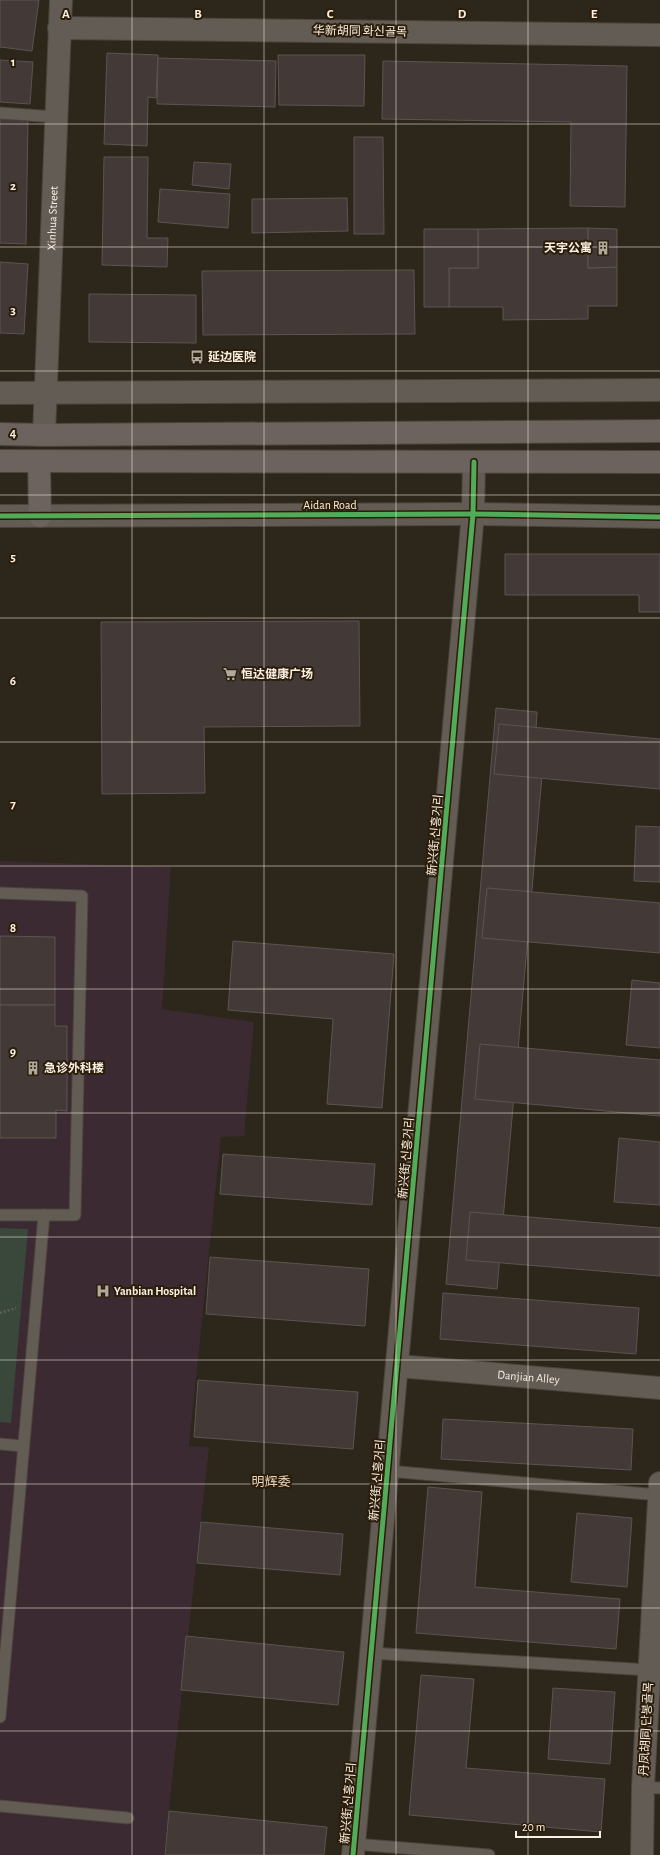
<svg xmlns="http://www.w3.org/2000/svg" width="660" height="1855" viewBox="0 0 660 1855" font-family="'Alegreya Sans','Noto Sans SC','Noto Sans KR',sans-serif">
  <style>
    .medical { fill: #3b2a31 }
    .green { fill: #39483b }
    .building { fill: #433a38; stroke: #5c5451 }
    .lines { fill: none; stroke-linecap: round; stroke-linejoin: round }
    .service-casing { stroke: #4b443b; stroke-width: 13 }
    .minor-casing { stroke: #4b443b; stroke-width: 24 }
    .tertiary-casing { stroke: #4b443b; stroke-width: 24 }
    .secondary-casing { stroke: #4b443b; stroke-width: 24 }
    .path { stroke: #635e56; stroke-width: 2.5; stroke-dasharray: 2 2; stroke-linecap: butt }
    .service { stroke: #635c54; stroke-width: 11 }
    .minor { stroke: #635c54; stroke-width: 22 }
    .tertiary { stroke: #635c54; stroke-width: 22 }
    .secondary { stroke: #6c625e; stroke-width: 22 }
    .cycleway-casing { stroke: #2b1d09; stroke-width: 8 }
    .cycleway { stroke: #51ab58; stroke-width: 5 }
    .grid { fill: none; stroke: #f9efe3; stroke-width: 1; stroke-opacity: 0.55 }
    .labels { text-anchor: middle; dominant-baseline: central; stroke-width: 4; stroke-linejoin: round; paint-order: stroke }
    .street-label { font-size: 12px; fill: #f9efe3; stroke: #2b1d09 }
    .poi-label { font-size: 12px; font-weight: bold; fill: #f9efe3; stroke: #2b1d09; text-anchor: start }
    .neighbourhood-label { font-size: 13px; fill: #e9d5bd; stroke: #2b1d09 }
    .grid-label { font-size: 13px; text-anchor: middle; font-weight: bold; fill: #f9efe3; stroke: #2b1d09; stroke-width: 4; stroke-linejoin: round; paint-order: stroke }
  </style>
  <rect width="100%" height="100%" fill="#2d261b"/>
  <path class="medical" d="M 0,861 L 171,867 L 162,1009 L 254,1022 L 244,1136 L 221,1137 L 189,1446 L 209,1447 L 164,1855 L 0,1855 Z"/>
  <path class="green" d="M 0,1228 L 28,1229 L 11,1423 L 0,1422 Z"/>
  <g class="building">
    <path d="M 0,0 L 39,0 L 32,51 L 0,47 Z"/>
    <path d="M 107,53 L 158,55 L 156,98 L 148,97 L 147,146 L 104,144 Z"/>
    <path d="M 278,55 L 365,55 L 364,106 L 279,105 Z"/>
    <path d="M 158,58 L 276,61 L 275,107 L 157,104 Z"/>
    <path d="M 0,60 L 33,62 L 30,104 L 0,102 Z"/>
    <path d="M 383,61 L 627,66 L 625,207 L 570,206 L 571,122 L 382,119 Z"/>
    <path d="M 0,117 L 28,118 L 26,244 L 0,243 Z"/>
    <path d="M 354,137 L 383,137 L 384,234 L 354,234 Z"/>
    <path d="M 104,157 L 148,157 L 147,238 L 168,238 L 167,267 L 102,265 Z"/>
    <path d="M 194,162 L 231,164 L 229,189 L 192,185 Z"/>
    <path d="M 160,189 L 230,194 L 228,228 L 158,222 Z"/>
    <path d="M 347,198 L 348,231 L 252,233 L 252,199 Z"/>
    <path d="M 588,228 L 588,268 L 617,267 L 617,306 L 588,306 L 588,319 L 503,320 L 503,307 L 449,307 L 449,268 L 478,268 L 478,229 Z"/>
    <path d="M 588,228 L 617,229 L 617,267 L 588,268 Z"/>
    <path d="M 424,229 L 478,229 L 478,268 L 449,268 L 449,307 L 424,307 Z"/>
    <path d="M 0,262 L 28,264 L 24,334 L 0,333 Z"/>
    <path d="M 414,270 L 415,334 L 203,335 L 202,271 Z"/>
    <path d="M 89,294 L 196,295 L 196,343 L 89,342 Z"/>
    <path d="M 505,554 L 660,554 L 660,612 L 639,612 L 639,595 L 505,595 Z"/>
    <path d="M 359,621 L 360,726 L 204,727 L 205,793 L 102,794 L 101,622 Z"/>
    <path d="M 496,708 L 537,712 L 536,729 L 546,730 L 497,1289 L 446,1284 Z"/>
    <path d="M 499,724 L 660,739 L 660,789 L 494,774 Z"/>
    <path d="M 636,826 L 660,827 L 660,882 L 634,881 Z"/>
    <path d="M 487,888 L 660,903 L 660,953 L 482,938 Z"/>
    <path d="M 0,936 L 55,937 L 55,1005 L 0,1005 Z"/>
    <path d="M 233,941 L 394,954 L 382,1108 L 327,1104 L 333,1019 L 228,1010 Z"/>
    <path d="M 632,980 L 660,983 L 660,1048 L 626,1045 Z"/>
    <path d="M 0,1005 L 55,1005 L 55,1026 L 67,1026 L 67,1111 L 56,1110 L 56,1138 L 0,1138 Z"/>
    <path d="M 480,1044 L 660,1060 L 660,1116 L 475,1099 Z"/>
    <path d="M 619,1138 L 660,1142 L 660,1205 L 614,1202 Z"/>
    <path d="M 223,1154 L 375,1164 L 372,1205 L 220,1194 Z"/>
    <path d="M 470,1212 L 660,1228 L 660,1276 L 466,1260 Z"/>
    <path d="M 210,1257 L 369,1269 L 365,1326 L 206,1314 Z"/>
    <path d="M 443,1293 L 639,1308 L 636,1354 L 440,1339 Z"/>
    <path d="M 198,1380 L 358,1392 L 353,1449 L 194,1437 Z"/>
    <path d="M 443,1419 L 633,1429 L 631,1470 L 441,1459 Z"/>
    <path d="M 428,1487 L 482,1492 L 475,1587 L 620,1599 L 616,1649 L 416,1633 Z"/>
    <path d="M 577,1513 L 632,1518 L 627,1587 L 571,1582 Z"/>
    <path d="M 201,1522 L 343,1534 L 340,1575 L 197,1563 Z"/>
    <path d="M 186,1636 L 344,1652 L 338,1705 L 181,1690 Z"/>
    <path d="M 421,1675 L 474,1679 L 466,1768 L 605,1779 L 601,1832 L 409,1815 Z"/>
    <path d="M 553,1688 L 615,1692 L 610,1764 L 548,1759 Z"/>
    <path d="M 169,1811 L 327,1827 L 324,1855 L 165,1855 Z"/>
  </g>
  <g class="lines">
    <g class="service-casing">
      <g id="service">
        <path d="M 0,113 L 56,117"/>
        <path d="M 0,893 L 82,896 L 75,1215 L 0,1215"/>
        <path d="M 0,1444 L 22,1446"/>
        <path d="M 388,1471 L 659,1495"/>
        <path d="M 371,1653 L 649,1670"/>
        <path d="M 0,1717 L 44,1215"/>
        <path d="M 643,1787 L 660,1788"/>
        <path d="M 0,1806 L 128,1818"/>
        <path d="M 354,1844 L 489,1855"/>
      </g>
    </g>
    <g class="minor-casing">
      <g id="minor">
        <path d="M 59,28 L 660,35"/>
        <path id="s1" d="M 44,435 L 61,0"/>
        <path id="s2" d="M 398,1366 L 660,1388"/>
        <path d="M 353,1855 L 473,514 L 474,462"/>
        <path d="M 642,1855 L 643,1787 L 660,1483"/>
      </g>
    </g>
    <g class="tertiary-casing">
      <g id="tertiary">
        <path d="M 0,393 L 660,390"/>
        <path d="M 0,516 L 473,514 L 660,517"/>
      </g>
    </g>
    <g class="secondary-casing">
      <g id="secondary">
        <path d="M 0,434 L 44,435 L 660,431"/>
        <path d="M 0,461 L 660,462"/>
        <path d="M 39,461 L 40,516"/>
      </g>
    </g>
    <path class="path" d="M 0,1313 L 16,1308"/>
    <use href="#service" class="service"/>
    <use href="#minor" class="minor"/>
    <use href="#tertiary" class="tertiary"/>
    <use href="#secondary" class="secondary"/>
    <g class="cycleway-casing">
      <g id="cycleway">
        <path d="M 0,516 L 473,514 L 660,517"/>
        <path d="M 353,1855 L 473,514 L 474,462"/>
      </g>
    </g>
    <use href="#cycleway" class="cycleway"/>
  </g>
  <path class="grid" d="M 132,0 L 132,1855M 264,0 L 264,1855M 396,0 L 396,1855M 528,0 L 528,1855M 0,124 L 660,124M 0,247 L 660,247M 0,371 L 660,371M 0,495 L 660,495M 0,618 L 660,618M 0,742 L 660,742M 0,866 L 660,866M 0,989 L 660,989M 0,1113 L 660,1113M 0,1237 L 660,1237M 0,1360 L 660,1360M 0,1484 L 660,1484M 0,1608 L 660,1608M 0,1731 L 660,1731"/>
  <defs>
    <g id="building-bare" transform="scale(1.08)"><path d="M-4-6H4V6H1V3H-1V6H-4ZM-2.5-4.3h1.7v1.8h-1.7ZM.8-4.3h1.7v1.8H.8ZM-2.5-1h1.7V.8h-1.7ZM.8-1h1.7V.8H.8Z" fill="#b2a99d" stroke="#2b1d09" stroke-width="2.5" paint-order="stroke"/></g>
    <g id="bus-bare" transform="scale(1.08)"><path d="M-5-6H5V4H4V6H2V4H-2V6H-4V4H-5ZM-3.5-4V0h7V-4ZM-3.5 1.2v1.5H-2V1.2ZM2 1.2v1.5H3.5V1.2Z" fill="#b2a99d" stroke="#2b1d09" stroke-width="2.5" paint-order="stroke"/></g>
    <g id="supermarket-bare" transform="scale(1.08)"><path d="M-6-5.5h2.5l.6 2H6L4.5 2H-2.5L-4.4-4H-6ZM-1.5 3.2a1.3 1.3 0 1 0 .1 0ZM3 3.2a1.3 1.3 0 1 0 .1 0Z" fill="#b2a99d" stroke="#2b1d09" stroke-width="2.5" paint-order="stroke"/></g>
    <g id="hospital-bare" transform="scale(1.08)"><path d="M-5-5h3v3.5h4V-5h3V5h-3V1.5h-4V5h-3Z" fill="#b2a99d" stroke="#2b1d09" stroke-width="2.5" paint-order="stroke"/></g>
  </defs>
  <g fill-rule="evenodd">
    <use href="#building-bare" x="603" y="248"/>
    <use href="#bus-bare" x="197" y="357"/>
    <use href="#supermarket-bare" x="230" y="674"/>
    <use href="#building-bare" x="33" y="1068"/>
    <use href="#hospital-bare" x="103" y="1291"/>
  </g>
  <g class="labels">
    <g class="street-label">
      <text transform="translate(360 31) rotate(1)">华新胡同 화신골목</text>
      <text stroke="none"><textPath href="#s1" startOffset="217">Xinhua Street</textPath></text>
      <text x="330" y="505">Aidan Road</text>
      <text transform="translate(435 835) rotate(-85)">新兴街 신흥거리</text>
      <text transform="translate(406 1158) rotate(-85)">新兴街 신흥거리</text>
      <text stroke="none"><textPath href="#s2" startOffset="131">Danjian Alley</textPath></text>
      <text transform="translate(377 1480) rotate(-85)">新兴街 신흥거리</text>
      <text transform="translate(646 1729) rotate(-87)">丹凤胡同 단봉골목</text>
      <text transform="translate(348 1803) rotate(-85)">新兴街 신흥거리</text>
    </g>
    <g class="poi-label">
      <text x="592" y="248" text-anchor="end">天宇公寓</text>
      <text x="208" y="357">延边医院</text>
      <text x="241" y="674">恒达健康广场</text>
      <text x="44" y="1068">急诊外科楼</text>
      <text x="114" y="1291">Yanbian Hospital</text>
    </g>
    <g class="neighbourhood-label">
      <text x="271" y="1482">明辉委</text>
    </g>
  </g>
  <g class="grid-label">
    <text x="66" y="18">A</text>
    <text x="198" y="18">B</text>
    <text x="330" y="18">C</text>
    <text x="462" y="18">D</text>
    <text x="594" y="18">E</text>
    <text x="13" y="66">1</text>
    <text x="13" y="190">2</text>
    <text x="13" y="314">3</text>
    <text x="13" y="437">4</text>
    <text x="13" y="561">5</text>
    <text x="13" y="685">6</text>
    <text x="13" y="808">7</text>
    <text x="13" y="932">8</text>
    <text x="13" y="1056">9</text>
  </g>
  <path d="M516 1831v6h84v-6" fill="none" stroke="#f9efe3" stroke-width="2"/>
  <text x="522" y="1831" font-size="12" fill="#f9efe3" stroke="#2b1d09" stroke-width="3" paint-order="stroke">20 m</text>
</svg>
